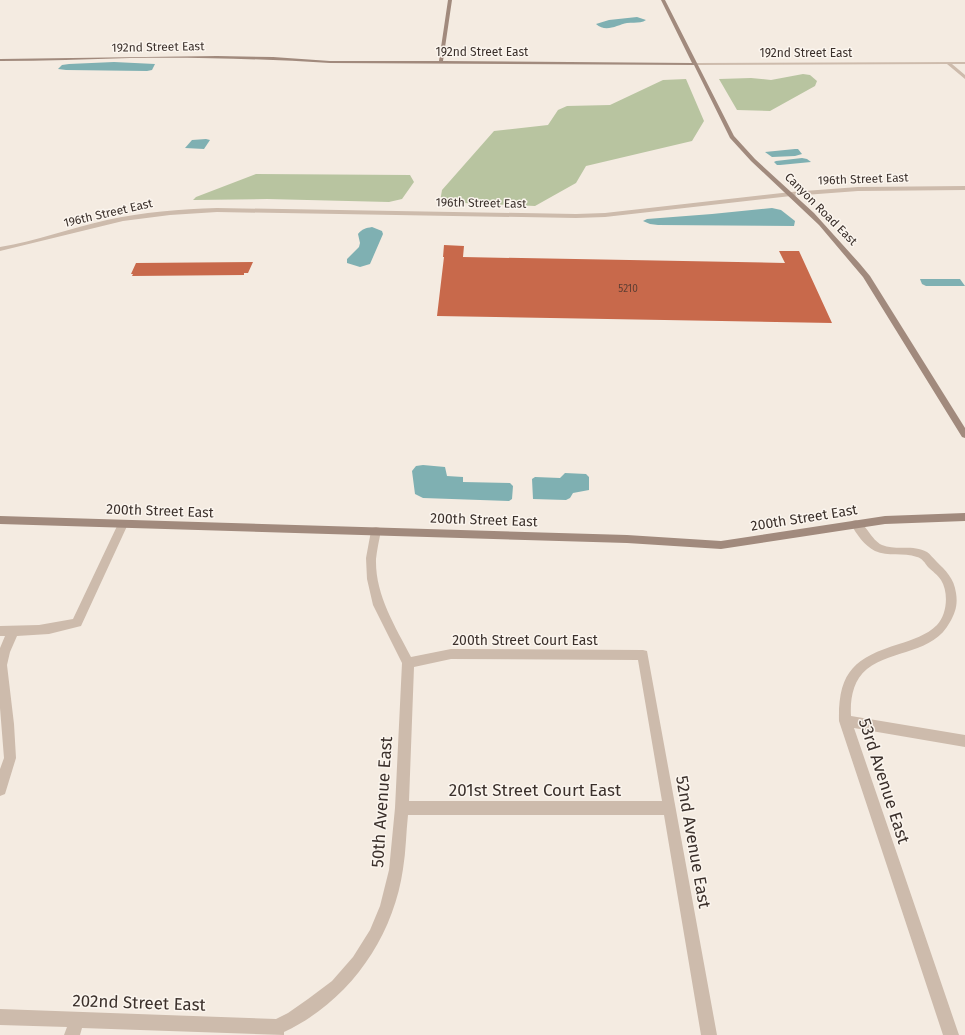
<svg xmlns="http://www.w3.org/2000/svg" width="965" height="1035" viewBox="0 0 965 1035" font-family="'Fira Sans',sans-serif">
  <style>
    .green { fill: #b8c4a0 }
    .water { fill: #7fb0b2 }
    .building { fill: #c8694b }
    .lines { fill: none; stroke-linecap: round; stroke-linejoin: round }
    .street { fill: #cdbbac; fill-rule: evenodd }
    .secondary { fill: #a18a7d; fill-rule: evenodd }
    .labels { text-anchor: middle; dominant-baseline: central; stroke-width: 3; stroke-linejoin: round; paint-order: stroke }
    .far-number-label { font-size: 10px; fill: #5e3e33 }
    .far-street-label { font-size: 12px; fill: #3b302b; stroke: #fbf5ee }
    .street-label { font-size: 14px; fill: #3b302b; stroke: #fbf5ee }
    .near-street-label { font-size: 17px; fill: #3b302b; stroke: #fbf5ee }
  </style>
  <rect width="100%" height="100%" fill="#f4ebe1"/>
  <g class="green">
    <path d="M 803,74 L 810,75 L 817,81 L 815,86 L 770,111 L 737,110 L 719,79 L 751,78 L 771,80 Z"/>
    <path d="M 686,79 L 704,121 L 692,141 L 586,166 L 576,183 L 535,206 L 440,202 L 442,190 L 494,131 L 548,125 L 558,110 L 567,106 L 610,105 L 663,80 Z"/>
    <path d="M 256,174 L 410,175 L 414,182 L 402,199 L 389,202 L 267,199 L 193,200 L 196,197 Z"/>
  </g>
  <g class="water">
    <path d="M 637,17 L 646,20 C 641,24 634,22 627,23 C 617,25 606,33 596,24 L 609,20 Z"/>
    <path d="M 114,62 L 155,64 L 152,70 L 147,71 L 66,70 L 58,69 L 62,65 L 69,64 Z"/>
    <path d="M 206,139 L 210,140 L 204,149 L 185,148 L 192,140 Z"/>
    <path d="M 795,149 L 798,149 L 802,154 L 795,156 L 772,157 L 765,152 Z"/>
    <path d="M 802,158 L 807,159 L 811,162 L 780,165 L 777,165 L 774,162 L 776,161 Z"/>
    <path d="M 772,208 L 781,210 L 795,221 L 794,226 L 658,225 L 650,224 L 643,221 L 647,219 L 712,214 Z"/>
    <path d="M 372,227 L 382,231 L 383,234 L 370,264 L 360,267 L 347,263 L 347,259 L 359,247 L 360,243 L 358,234 C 362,229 366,228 372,227 Z"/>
    <path d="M 920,279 L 960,279 L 965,286 L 926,286 L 922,284 Z"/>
    <path d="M 423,465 L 445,467 L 447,476 L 463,477 L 463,482 L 510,483 L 513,486 L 512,499 L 509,501 L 423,498 L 415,494 L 412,471 L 416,466 Z"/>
    <path d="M 565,473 L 586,474 L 589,477 L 589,490 L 573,493 L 570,498 L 566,500 L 533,499 L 532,479 L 535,477 L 560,478 Z"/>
  </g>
  <g class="building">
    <path d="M 444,245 L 464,246 L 463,257 L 785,263 L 779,251 L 799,251 L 832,323 L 437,316 L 444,257 L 443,257 Z"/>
    <path d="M 253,262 L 248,273 L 244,273 L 244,275 L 132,276 L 133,274 L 131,274 L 136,263 Z"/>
  </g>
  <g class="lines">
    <g class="street">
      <path d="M 965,62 L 965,64 L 952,64 L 965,75 L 965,79 L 947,64 L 696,65 L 694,64 L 696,63 Z"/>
      <path d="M 965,186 L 965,190 L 858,191 L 791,196 L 605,217 L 576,218 L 217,212 L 170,215 L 123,221 L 0,251 L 0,247 C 36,241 71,228 107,220 C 143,212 180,209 217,208 L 576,214 L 605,213 L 791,192 L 858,187 Z"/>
      <path d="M 123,520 L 127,521 L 128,524 L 81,626 L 49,634 L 17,636 L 10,652 L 7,665 L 14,724 L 16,758 L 5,794 L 0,796 L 0,769 L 4,758 L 0,708 L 0,648 L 5,636 L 0,636 L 0,626 L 39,625 L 73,619 L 118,524 L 119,521 Z"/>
      <path d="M 856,520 C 866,523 871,540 882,545 C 896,551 913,544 927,552 C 930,554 933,558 936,561 C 946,571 954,578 956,593 C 958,605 955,613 950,622 C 933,654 893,649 867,669 C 853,680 850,699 851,716 L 965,735 L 965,747 L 854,728 L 959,1035 L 943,1035 L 839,721 C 838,672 854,658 899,644 C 912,640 927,635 937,625 C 947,614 949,593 941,580 C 938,575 932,571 928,567 C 925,563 922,558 917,557 C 903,552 888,557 875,551 C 865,546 856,534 851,524 L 852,521 Z"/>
      <path d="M 376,527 L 380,528 L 381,531 C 379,540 377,550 376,559 C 375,595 395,626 411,657 L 451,649 L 643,650 L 647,651 L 717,1035 L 701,1035 L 664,815 L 408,815 C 406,833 406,851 403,869 C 393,939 348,1002 284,1032 L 284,1035 L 82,1028 L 80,1035 L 64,1035 L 67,1027 L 0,1025 L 0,1009 L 276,1019 L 288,1013 L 308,999 L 332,981 L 353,957 L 370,930 L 380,906 L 389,870 L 395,808 L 402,663 L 373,605 L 367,579 L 366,558 L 371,531 L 372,528 ZM 451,659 L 638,660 L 662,801 L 409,801 L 414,667 Z"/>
    </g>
    <g class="secondary">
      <path d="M 448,0 L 452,0 L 443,61 L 692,63 L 661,0 L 665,0 L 734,136 L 755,159 L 814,213 L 860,264 L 870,276 L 965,428 L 965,438 L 962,437 L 863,277 L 819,225 L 751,161 L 730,138 L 694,65 L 330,63 C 264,59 197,57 130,58 C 87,59 44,61 0,61 L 0,59 L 217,56 L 273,57 L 330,61 L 439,61 Z"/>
      <path d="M 965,513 L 965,521 L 885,524 L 721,549 L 627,543 L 0,524 L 0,516 L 627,535 L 721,541 L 885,516 Z"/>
    </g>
  </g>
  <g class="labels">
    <g class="far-number-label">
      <text x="628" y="289">5210</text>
    </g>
    <g class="far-street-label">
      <text transform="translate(158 47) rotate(-1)">192nd Street East</text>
      <text x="482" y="52">192nd Street East</text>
      <text x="806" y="53">192nd Street East</text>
      <text transform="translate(863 179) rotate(-2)">196th Street East</text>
      <text transform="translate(481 203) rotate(1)">196th Street East</text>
      <text transform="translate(821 209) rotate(45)">Canyon Road East</text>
      <text transform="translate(108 213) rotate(-13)">196th Street East</text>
    </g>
    <g class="street-label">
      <text transform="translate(160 511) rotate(2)">200th Street East</text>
      <text transform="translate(804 518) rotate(-9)">200th Street East</text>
      <text transform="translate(484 520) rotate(2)">200th Street East</text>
      <text x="525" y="640">200th Street Court East</text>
    </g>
    <g class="near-street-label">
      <text transform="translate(884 781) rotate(72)">53rd Avenue East</text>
      <text x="535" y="790">201st Street Court East</text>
      <text transform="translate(382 802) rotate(-86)">50th Avenue East</text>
      <text transform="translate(693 842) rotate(80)">52nd Avenue East</text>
      <text transform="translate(139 1003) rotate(2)">202nd Street East</text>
    </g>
  </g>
</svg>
